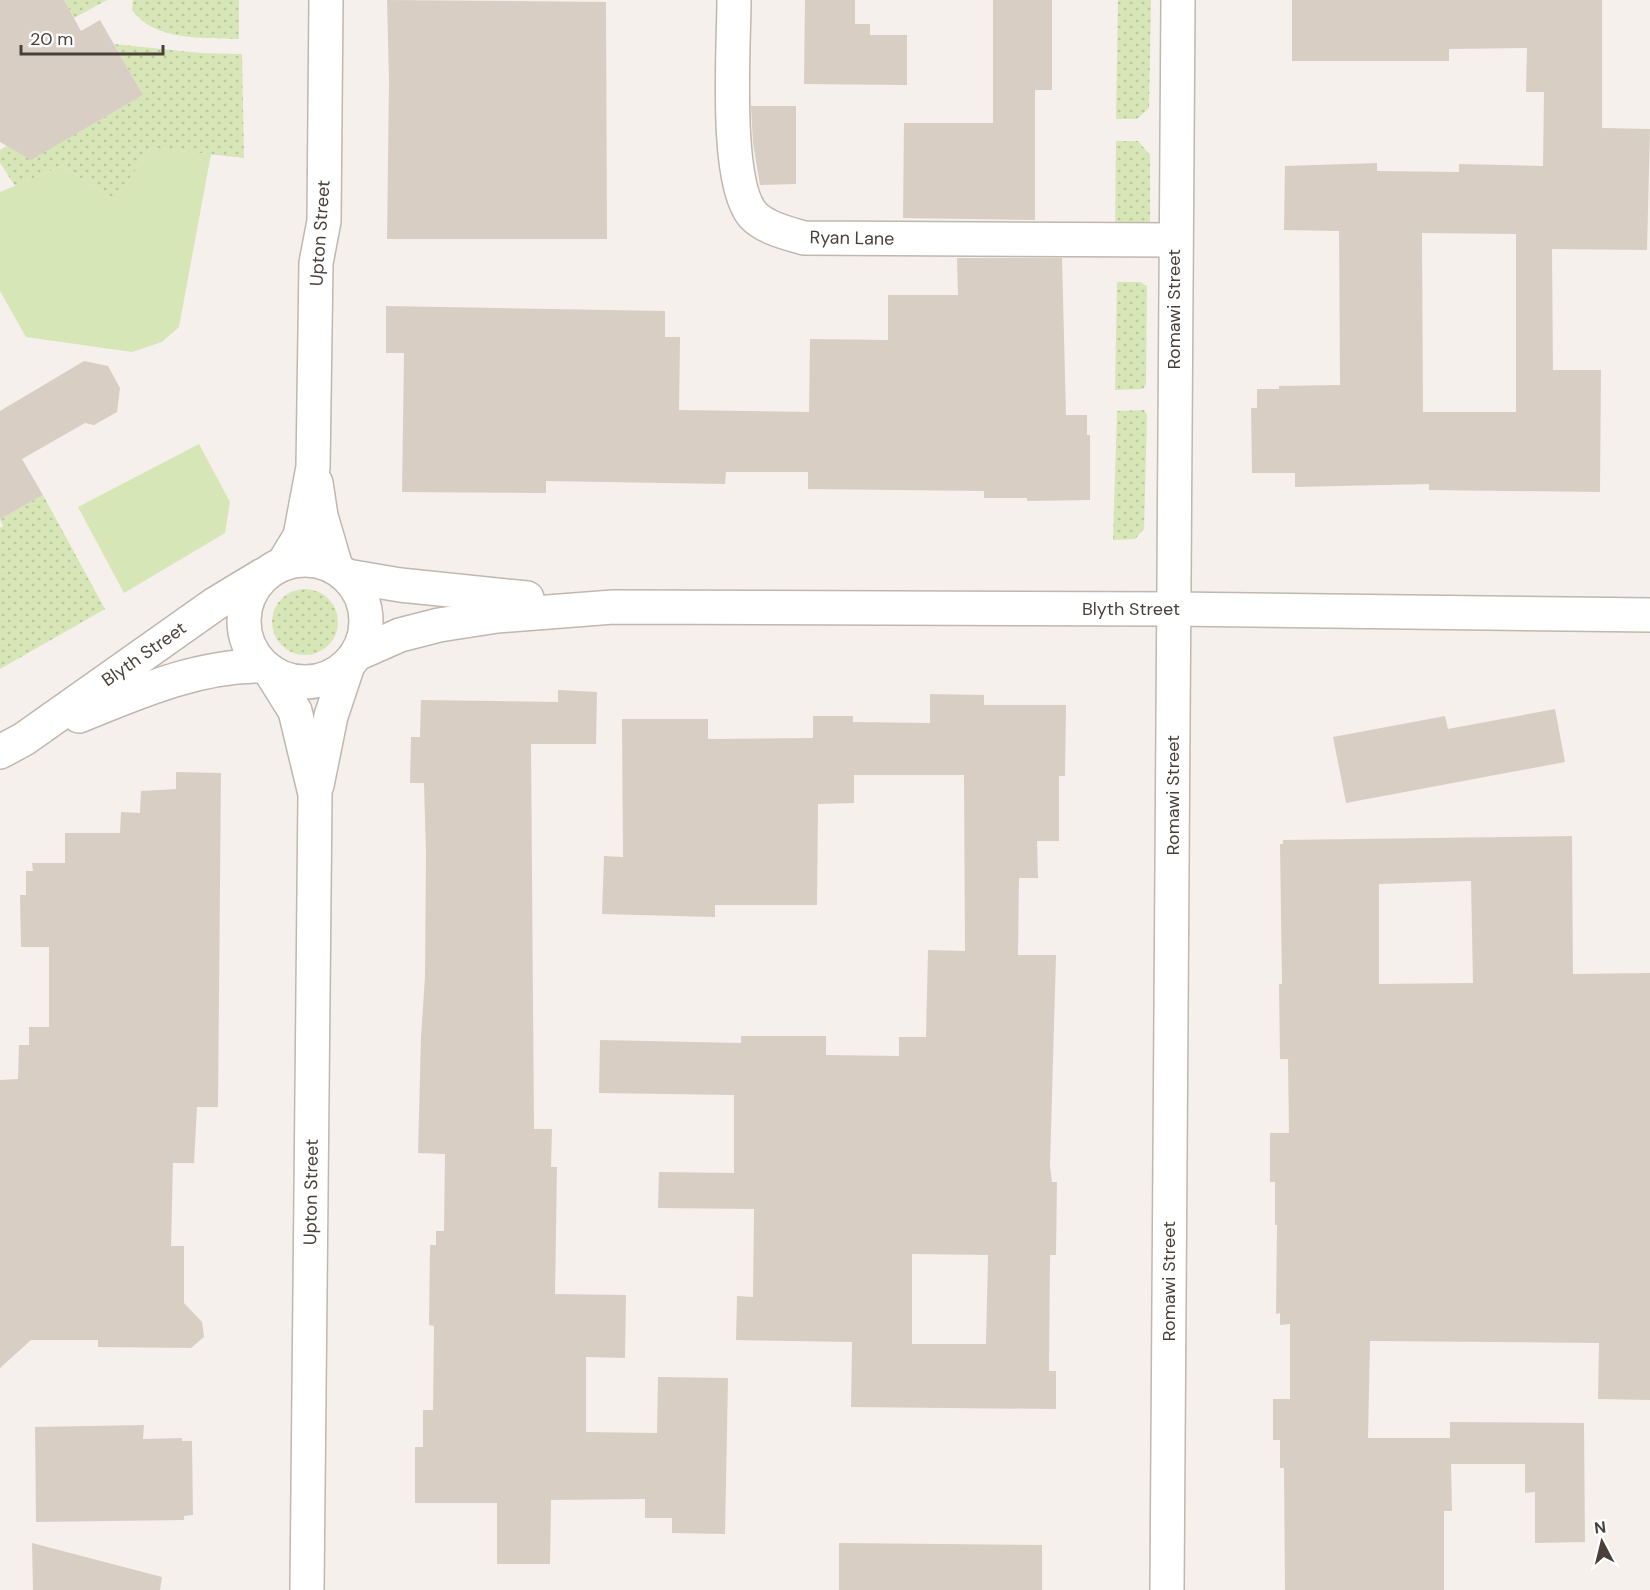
<svg xmlns="http://www.w3.org/2000/svg" width="1650" height="1590" viewBox="0 0 1650 1590" font-family="'DM Sans',sans-serif">
  <style>
    .grass { fill: url(#grass-dots) }
    .park { fill: #d7e6b7 }
    .building { fill: #d9cec4; fill-rule: evenodd }
    .lines { fill: none; stroke-linecap: round; stroke-linejoin: round }
    .minor-casing { stroke: #c0b7ae; stroke-width: 36 }
    .tertiary-casing { stroke: #c0b7ae; stroke-width: 36 }
    .minor { stroke: #fff; stroke-width: 33 }
    .tertiary { stroke: #fff; stroke-width: 33 }
    .labels { text-anchor: middle; dominant-baseline: central; stroke-width: 6; stroke-linejoin: round; paint-order: stroke }
    .street-label { font-size: 18px; fill: #494139; stroke: #fff }
  </style>
  <defs>
    <pattern id="grass-dots" width="8" height="8" patternUnits="userSpaceOnUse" patternTransform="scale(1.5)"><rect width="8" height="8" fill="#d7e6b7"/><path d="M2 2h.1M6 6h.1" fill="none" stroke="#bac69e" stroke-width="1.8" stroke-linecap="round"/></pattern>
  </defs>
  <rect width="100%" height="100%" fill="#f5f0eb"/>
  <g class="grass">
    <path d="M 64,0 L 107,0 L 74,18 Z"/>
    <path d="M 133,0 L 239,0 L 239,39 C 204,37 155,42 132,10 Z"/>
    <path d="M 1118,0 L 1151,0 L 1149,108 L 1137,119 L 1116,119 Z"/>
    <path d="M 114,44 L 200,53 L 242,54 L 244,158 L 151,148 L 115,200 L 62,166 L 15,186 L 0,163 L 0,150 L 7,146 L 32,159 L 143,95 Z"/>
    <path d="M 1116,141 L 1138,141 L 1150,155 L 1150,228 L 1115,232 Z"/>
    <path d="M 1117,282 L 1140,282 L 1147,286 L 1146,384 L 1143,389 L 1115,390 Z"/>
    <path d="M 1144,410 L 1147,415 L 1144,529 L 1135,539 L 1113,540 L 1117,411 Z"/>
    <path d="M 43,495 L 105,609 L 0,669 L 0,528 L 3,526 L 0,519 Z"/>
    <circle cx="305" cy="622" r="33"/>
  </g>
  <g class="park">
    <path d="M 151,148 L 211,154 L 179,327 L 162,342 L 132,352 L 26,337 L 0,291 L 0,192 L 62,166 L 115,200 Z"/>
    <path d="M 199,444 L 230,502 L 225,533 L 124,593 L 78,507 Z"/>
  </g>
  <g class="building">
    <path d="M 0,0 L 64,0 L 81,31 L 100,20 L 143,95 L 31,160 L 0,142 Z"/>
    <path d="M 387,0 L 606,2 L 607,239 L 387,239 L 389,80 Z"/>
    <path d="M 805,0 L 855,0 L 855,24 L 870,24 L 870,35 L 907,35 L 907,85 L 804,84 Z"/>
    <path d="M 993,0 L 1052,0 L 1052,90 L 1035,90 L 1035,220 L 903,218 L 904,123 L 993,123 Z"/>
    <path d="M 1292,0 L 1602,0 L 1602,128 L 1650,129 L 1647,250 L 1552,249 L 1553,370 L 1601,370 L 1600,492 L 1429,490 L 1429,484 L 1295,487 L 1295,473 L 1252,473 L 1251,408 L 1257,408 L 1257,389 L 1279,389 L 1279,386 L 1340,385 L 1339,231 L 1284,230 L 1285,166 L 1377,163 L 1377,171 L 1459,172 L 1459,164 L 1543,166 L 1544,92 L 1526,92 L 1527,48 L 1449,49 L 1449,61 L 1292,61 ZM 1422,233 L 1516,234 L 1516,412 L 1423,412 Z"/>
    <path d="M 751,106 L 796,106 L 796,184 L 760,185 L 753,143 Z"/>
    <path d="M 957,258 L 1062,258 L 1066,415 L 1087,415 L 1087,435 L 1090,435 L 1090,500 L 1027,501 L 1027,498 L 984,498 L 984,491 L 808,489 L 808,472 L 726,472 L 725,484 L 546,481 L 546,493 L 402,492 L 404,353 L 386,353 L 386,306 L 665,311 L 665,337 L 680,337 L 679,410 L 809,412 L 810,339 L 888,340 L 888,295 L 958,295 Z"/>
    <path d="M 84,361 L 108,366 L 120,388 L 117,412 L 94,425 L 85,423 L 22,459 L 43,495 L 0,519 L 0,411 Z"/>
    <path d="M 558,690 L 597,692 L 596,744 L 531,744 L 534,1129 L 552,1129 L 551,1167 L 557,1167 L 555,1294 L 626,1295 L 625,1358 L 586,1357 L 586,1432 L 657,1433 L 658,1377 L 728,1378 L 725,1534 L 672,1533 L 672,1518 L 645,1518 L 645,1499 L 551,1500 L 550,1564 L 497,1564 L 497,1503 L 415,1503 L 415,1447 L 423,1447 L 423,1410 L 433,1410 L 434,1326 L 429,1325 L 430,1245 L 436,1245 L 436,1231 L 444,1231 L 445,1154 L 418,1153 L 421,1037 L 425,977 L 426,853 L 424,783 L 410,783 L 411,737 L 420,737 L 421,700 L 558,702 Z"/>
    <path d="M 930,694 L 984,695 L 984,705 L 1066,705 L 1065,776 L 1059,776 L 1059,841 L 1037,841 L 1038,878 L 1019,878 L 1018,955 L 1056,955 L 1050,1166 L 1052,1182 L 1057,1182 L 1056,1255 L 1050,1255 L 1049,1371 L 1056,1371 L 1056,1409 L 851,1407 L 852,1342 L 736,1340 L 737,1296 L 753,1297 L 754,1209 L 658,1208 L 659,1172 L 734,1173 L 734,1095 L 599,1093 L 600,1040 L 741,1043 L 741,1036 L 826,1036 L 826,1055 L 899,1056 L 899,1037 L 926,1037 L 928,950 L 965,951 L 964,775 L 854,775 L 854,803 L 818,804 L 817,905 L 715,905 L 715,917 L 602,914 L 604,856 L 623,857 L 622,719 L 708,719 L 708,739 L 813,738 L 813,716 L 853,716 L 853,722 L 930,723 ZM 912,1254 L 988,1255 L 986,1344 L 912,1344 Z"/>
    <path d="M 1555,709 L 1565,762 L 1346,803 L 1333,737 L 1445,716 L 1448,729 Z"/>
    <path d="M 176,772 L 221,773 L 218,1107 L 197,1107 L 194,1163 L 173,1163 L 171,1246 L 184,1246 L 184,1303 L 202,1322 L 204,1337 L 191,1348 L 98,1347 L 98,1340 L 31,1340 L 0,1368 L 0,1080 L 18,1079 L 19,1045 L 29,1045 L 29,1027 L 49,1027 L 49,947 L 21,947 L 20,895 L 26,895 L 26,871 L 33,871 L 32,863 L 65,863 L 65,833 L 120,833 L 121,812 L 140,813 L 141,791 L 176,789 Z"/>
    <path d="M 1572,836 L 1573,974 L 1650,973 L 1650,1400 L 1598,1399 L 1599,1343 L 1370,1341 L 1368,1438 L 1450,1438 L 1450,1422 L 1584,1423 L 1585,1542 L 1535,1543 L 1535,1492 L 1525,1493 L 1525,1464 L 1451,1464 L 1452,1511 L 1444,1511 L 1444,1590 L 1285,1590 L 1284,1468 L 1280,1468 L 1280,1440 L 1273,1440 L 1273,1399 L 1290,1399 L 1290,1324 L 1280,1325 L 1280,1313 L 1276,1314 L 1277,1225 L 1275,1225 L 1275,1182 L 1270,1182 L 1270,1133 L 1289,1133 L 1288,1059 L 1280,1059 L 1279,984 L 1282,984 L 1280,844 L 1283,844 L 1283,840 ZM 1471,881 L 1473,983 L 1379,984 L 1379,884 Z"/>
    <path d="M 144,1425 L 143,1439 L 182,1438 L 182,1441 L 192,1441 L 193,1515 L 184,1516 L 184,1520 L 36,1522 L 35,1427 Z"/>
    <path d="M 32,1543 L 162,1577 L 160,1590 L 33,1590 Z"/>
    <path d="M 839,1543 L 1042,1545 L 1042,1590 L 839,1590 Z"/>
  </g>
  <g class="lines">
    <g class="minor-casing">
      <g id="minor">
        <path d="M 734,0 C 734,46 724,182 753,215 C 765,228 787,233 804,238 L 1174,240"/>
        <path d="M 316,483 L 321,516 L 336,567"/>
        <path d="M 283,564 L 300,536 L 313,467 L 316,263 L 324,221 L 326,0"/>
        <path d="M 270,671 L 295,711 L 315,794 L 307,1590"/>
        <path d="M 317,785 L 331,716 L 348,665"/>
        <path d="M 1167,1590 L 1178,0"/>
      </g>
    </g>
    <g class="tertiary-casing">
      <g id="tertiary">
        <circle cx="305" cy="621" r="61"/>
        <path d="M 347,576 L 400,585 L 527,598"/>
        <path d="M 357,654 L 400,635 L 439,625 L 497,616 L 613,607 L 1174,609 L 1650,615"/>
        <path d="M 79,716 C 138,692 199,665 263,666"/>
        <path d="M 0,752 L 24,739 L 215,604 L 263,575"/>
      </g>
    </g>
    <use href="#minor" class="minor"/>
    <use href="#tertiary" class="tertiary"/>
  </g>
  <g class="labels">
    <g class="street-label">
      <text transform="translate(320 233) rotate(-86)">Upton Street</text>
      <text transform="translate(852 238) rotate(1)">Ryan Lane</text>
      <text transform="translate(1174 309) rotate(-90)">Romawi Street</text>
      <text x="1131" y="609">Blyth Street</text>
      <text transform="translate(144 654) rotate(-35)">Blyth Street</text>
      <text transform="translate(1173 795) rotate(-90)">Romawi Street</text>
      <text transform="translate(311 1192) rotate(-89)">Upton Street</text>
      <text transform="translate(1169 1281) rotate(-90)">Romawi Street</text>
    </g>
  </g>
  <g transform="translate(1602 1542) rotate(353)" stroke="#ffffff" stroke-width="4.5" paint-order="stroke">
  <path d="M0-4.5L10 22L0 15L-10 22Z" fill="#494139"/>
  <text y="-9" font-size="16" font-weight="bold" text-anchor="middle" fill="#494139">N</text>
  </g>
  <path d="M21 45v9h142v-9" fill="none" stroke="#494139" stroke-width="3"/>
  <text x="30" y="45" font-size="18" fill="#494139" stroke="#ffffff" stroke-width="4.5" paint-order="stroke">20 m</text>
</svg>
